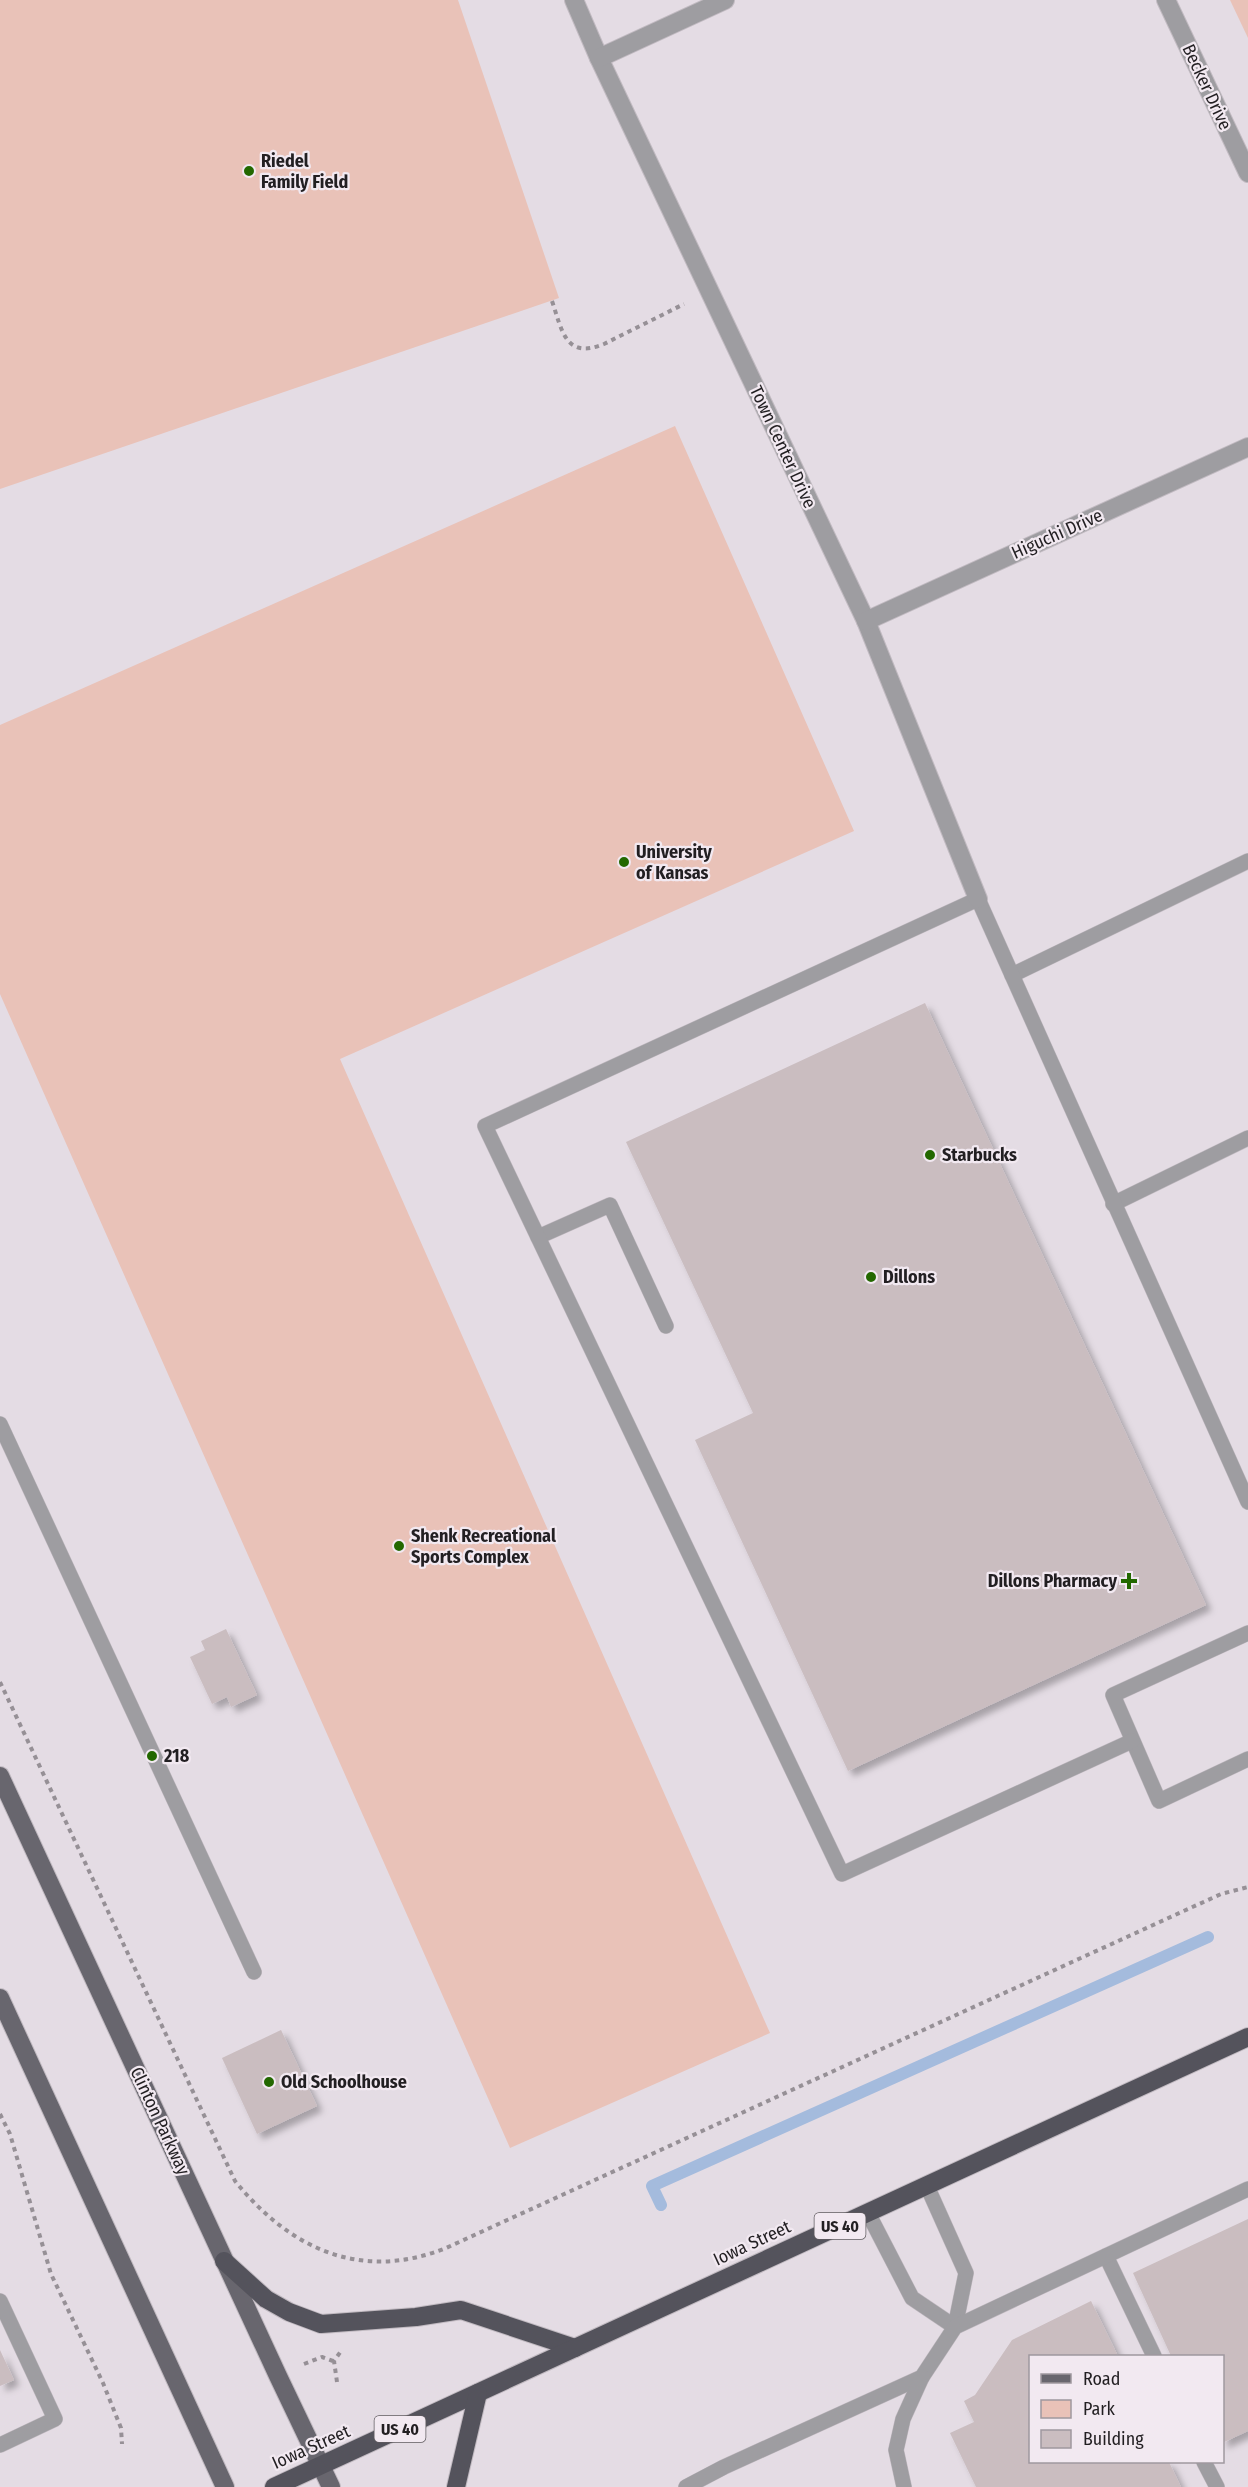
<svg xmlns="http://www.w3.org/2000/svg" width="1248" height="2487" viewBox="0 0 1248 2487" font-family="'Fira Sans Condensed',sans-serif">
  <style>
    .green { fill: #e9c2b8 }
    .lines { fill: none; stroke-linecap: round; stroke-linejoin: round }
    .stream { stroke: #a4bbdd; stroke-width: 12 }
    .building { fill: #cabdc0; filter: url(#shadow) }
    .lane-casing { stroke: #c1bac1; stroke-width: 16 }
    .street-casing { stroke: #c1bac1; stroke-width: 20 }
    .primary-casing { stroke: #c1bac1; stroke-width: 20 }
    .highway-casing { stroke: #c1bac1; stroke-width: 20 }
    .path { stroke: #969096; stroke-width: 4; stroke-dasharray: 4.5 4.5; stroke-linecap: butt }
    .lane { stroke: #9e9da1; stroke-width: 15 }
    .street { stroke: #9e9da1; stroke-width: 18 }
    .primary { stroke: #68666e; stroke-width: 18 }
    .highway { stroke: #54535c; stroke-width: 18 }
    .poi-dot { fill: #236800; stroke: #f2e9f1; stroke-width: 2 }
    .labels { text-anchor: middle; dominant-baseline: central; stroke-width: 4.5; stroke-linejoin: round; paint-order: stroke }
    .shield { fill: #f2e9f1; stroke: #605c60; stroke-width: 1.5 }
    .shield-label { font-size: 16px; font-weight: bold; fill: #221f22 }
    .street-label { font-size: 18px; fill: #221f22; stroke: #f2e9f1 }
    .poi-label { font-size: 18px; font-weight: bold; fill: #221f22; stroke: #f2e9f1; text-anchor: start }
  </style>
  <defs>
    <filter id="shadow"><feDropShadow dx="5.5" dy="5.5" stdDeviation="3" flood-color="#0004"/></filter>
  </defs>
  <rect width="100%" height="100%" fill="#e4dce4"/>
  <g class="green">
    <path d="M 0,0 L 458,0 L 559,298 L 0,489 Z"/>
    <path d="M 1230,0 L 1248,0 L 1248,38 Z"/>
    <path d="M 675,426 L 854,831 L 340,1059 L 770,2033 L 510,2148 L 0,994 L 0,725 Z"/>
  </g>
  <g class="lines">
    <path class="stream" d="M 661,2205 L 652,2186 L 1208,1937"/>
  </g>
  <g class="building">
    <path d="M 925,1003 L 1206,1605 L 848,1771 L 695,1440 L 753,1413 L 626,1142 Z"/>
    <path d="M 226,1629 L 257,1695 L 231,1707 L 227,1697 L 212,1704 L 190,1657 L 205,1650 L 201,1641 Z"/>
    <path d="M 281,2030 L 317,2106 L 257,2134 L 222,2058 Z"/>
    <path d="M 1248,2219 L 1248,2431 L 1222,2443 L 1222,2356 L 1171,2356 L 1133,2273 Z"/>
    <path d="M 1091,2301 L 1118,2356 L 1030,2356 L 1030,2462 L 1169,2462 L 1181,2487 L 976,2487 L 950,2433 L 974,2422 L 964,2401 L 975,2395 L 1012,2340 Z"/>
    <path d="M 0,2350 L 14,2380 L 0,2386 Z"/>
  </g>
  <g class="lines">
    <g class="lane-casing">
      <g id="lane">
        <path d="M 1012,975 L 1248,861"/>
        <path d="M 1113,1204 L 1248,1138"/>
        <path d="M 538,1237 L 610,1205 L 666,1326"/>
        <path d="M 0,1424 L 254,1972"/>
        <path d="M 1248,1633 L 1113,1695 L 1159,1801 L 1248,1759"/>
        <path d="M 1132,1741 L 842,1874 L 485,1126 L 978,899 L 1248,1502"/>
        <path d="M 868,2213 L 912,2298 L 955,2327 L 966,2273 L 927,2186"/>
        <path d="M 1106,2256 L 1154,2356"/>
        <path d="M 0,2301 L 55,2419 L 0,2445"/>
        <path d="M 1204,2462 L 1217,2487"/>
        <path d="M 686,2487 L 724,2467 L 922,2377 L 955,2327 L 1248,2189"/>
        <path d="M 904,2487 L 896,2450 L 903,2419 L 922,2377"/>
      </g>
    </g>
    <g class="street-casing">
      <g id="street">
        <path d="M 574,0 L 599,58 L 866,621 L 978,899"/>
        <path d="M 1166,0 L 1248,173"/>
        <path d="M 599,58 L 725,0"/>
        <path d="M 866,621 L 1248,447"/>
      </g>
    </g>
    <g class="primary-casing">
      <g id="primary">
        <path d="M 0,1776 L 278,2376 L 331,2487"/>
        <path d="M 0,1998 L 225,2487"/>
      </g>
    </g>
    <g class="highway-casing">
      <g id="highway">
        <path d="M 224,2261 L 266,2299 L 289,2312 L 321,2324 L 416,2317 L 461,2310 L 575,2348"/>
        <path d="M 274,2487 L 1248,2037"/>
        <path d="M 456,2487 L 478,2393"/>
      </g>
    </g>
    <g class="path">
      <path d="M 552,301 C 562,330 565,360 604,344 L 684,304"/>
      <path d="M 0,1682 L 235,2181 C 290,2249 361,2282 446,2248 L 1221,1894 L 1248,1887"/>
      <path d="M 0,2114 L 10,2134 L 51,2274 L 103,2383 L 121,2428 L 122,2444"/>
      <path d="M 304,2364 L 322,2357 L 333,2361"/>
      <path d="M 337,2382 L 334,2361 L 341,2351"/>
    </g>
    <use href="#lane" class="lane"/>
    <use href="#street" class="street"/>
    <use href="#primary" class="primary"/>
    <use href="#highway" class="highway"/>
  </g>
  <g class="poi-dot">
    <circle cx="249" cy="171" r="6"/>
    <circle cx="624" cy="862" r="6"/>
    <circle cx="930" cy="1155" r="6"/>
    <circle cx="871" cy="1277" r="6"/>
    <circle cx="399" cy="1546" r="6"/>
    <path d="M1126 1572h6v6h6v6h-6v6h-6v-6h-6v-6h6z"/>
    <circle cx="152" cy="1756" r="6"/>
    <circle cx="269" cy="2082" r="6"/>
  </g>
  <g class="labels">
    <g class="shield">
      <rect x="814.5" y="2213" width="51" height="26" rx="4.5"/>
      <rect x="374.5" y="2416" width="51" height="26" rx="4.5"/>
    </g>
    <g class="shield-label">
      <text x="840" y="2226">US 40</text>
      <text x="400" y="2429">US 40</text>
    </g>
    <g class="street-label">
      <text transform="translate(1207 87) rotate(65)">Becker Drive</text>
      <text transform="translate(783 447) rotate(65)">Town Center Drive</text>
      <text transform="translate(1057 534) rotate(-24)">Higuchi Drive</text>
      <text transform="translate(160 2121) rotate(65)">Clinton Parkway</text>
      <text transform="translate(752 2243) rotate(-25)">Iowa Street</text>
      <text transform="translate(311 2447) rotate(-24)">Iowa Street</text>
    </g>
    <g class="poi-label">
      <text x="261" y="161">Riedel<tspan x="261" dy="21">Family Field</tspan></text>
      <text x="636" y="852">University<tspan x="636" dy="21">of Kansas</tspan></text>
      <text x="942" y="1155">Starbucks</text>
      <text x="883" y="1277">Dillons</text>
      <text x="411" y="1536">Shenk Recreational<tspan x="411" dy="21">Sports Complex</tspan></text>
      <text x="1117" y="1581" text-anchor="end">Dillons Pharmacy</text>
      <text x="164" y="1756">218</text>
      <text x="281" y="2082">Old Schoolhouse</text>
    </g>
  </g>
  <rect x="1029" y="2355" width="195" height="108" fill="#f2e9f1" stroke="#9f989e" stroke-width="1.5"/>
  <rect x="1041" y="2374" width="30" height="9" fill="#68666e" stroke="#9f989e" stroke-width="1.5"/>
  <text x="1083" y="2385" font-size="18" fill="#221f22">Road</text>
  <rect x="1041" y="2400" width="30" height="18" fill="#e9c2b8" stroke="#9f989e" stroke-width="1.5"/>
  <text x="1083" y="2415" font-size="18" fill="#221f22">Park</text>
  <rect x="1041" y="2430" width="30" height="18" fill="#cabdc0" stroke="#9f989e" stroke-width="1.5"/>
  <text x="1083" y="2445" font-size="18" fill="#221f22">Building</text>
</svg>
